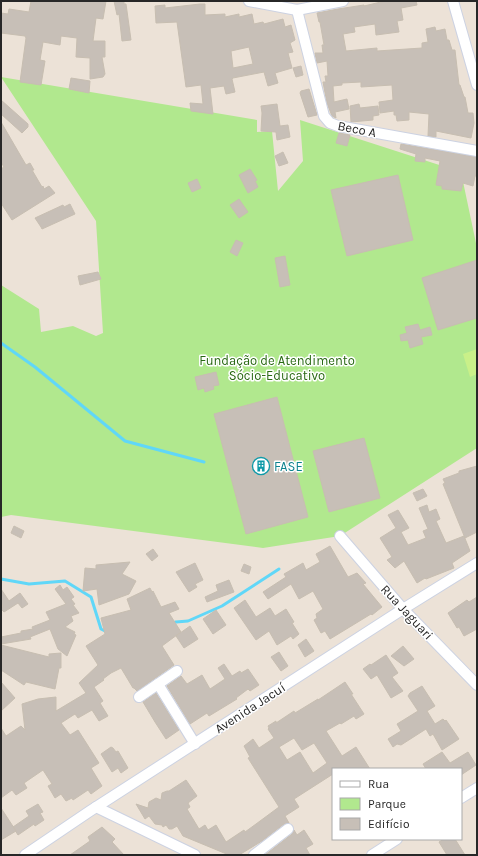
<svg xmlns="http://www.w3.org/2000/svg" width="478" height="856" viewBox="0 0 478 856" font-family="Karla,sans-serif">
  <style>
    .green { fill: #b1e88e }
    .pitch { fill: #c9f089 }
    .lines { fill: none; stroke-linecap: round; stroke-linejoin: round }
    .stream { stroke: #60d7f8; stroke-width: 3 }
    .building { fill: #c7bfb7; stroke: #c7beb1; fill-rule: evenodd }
    .minor-casing { stroke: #ccd2e2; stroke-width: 12 }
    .minor { stroke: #fff; stroke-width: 10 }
    .labels { text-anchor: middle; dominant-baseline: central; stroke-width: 3; stroke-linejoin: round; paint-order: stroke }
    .street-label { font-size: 13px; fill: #272727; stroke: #fff }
    .park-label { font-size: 13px; fill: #296913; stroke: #fff }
    .culture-label { font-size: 13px; fill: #0d838f; stroke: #fff; text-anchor: start }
  </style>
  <rect width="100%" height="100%" fill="#ece2d7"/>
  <path class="green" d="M 1,77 L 257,120 L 257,132 L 272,131 L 278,191 L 303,161 L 300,120 L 461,172 L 477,248 L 477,448 L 340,536 L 263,548 L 11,515 L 1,517 L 1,285 L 39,309 L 41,332 L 73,326 L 96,336 L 103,333 L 96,221 Z"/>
  <path class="pitch" d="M 477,349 L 477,374 L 470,377 L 463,354 Z"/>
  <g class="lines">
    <g class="stream">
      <path d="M 1,343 L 35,367 L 125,441 L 204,462"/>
      <path d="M 1,579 L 29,584 L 65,581 L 91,597 L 101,629 L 107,632"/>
      <path d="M 173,623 L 176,622 L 188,621 L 222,606 L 279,569"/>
    </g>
  </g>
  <g class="building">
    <path d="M 31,1 L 106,1 L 103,19 L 96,18 L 93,41 L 105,41 L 105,57 L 102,57 L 105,74 L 103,77 L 90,79 L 90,58 L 76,57 L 77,38 L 61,36 L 60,45 L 43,42 L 40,60 L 45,61 L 41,85 L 20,82 L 26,38 L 25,36 L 1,33 L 1,13 L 8,14 L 9,9 L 29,12 Z"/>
    <path d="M 114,1 L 124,1 L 124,4 L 126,4 L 131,40 L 122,41 L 119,14 L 117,15 Z"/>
    <path d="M 385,1 L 416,1 L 417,5 L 401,8 L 403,20 L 397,21 L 399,32 L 376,35 L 375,24 L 354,27 L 355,32 L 343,34 L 346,51 L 377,48 L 377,51 L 422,48 L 422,43 L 428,42 L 426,29 L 435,27 L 436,31 L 445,29 L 447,40 L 449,40 L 452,50 L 455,50 L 459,85 L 460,85 L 464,97 L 465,97 L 468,113 L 473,113 L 474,123 L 471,138 L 436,131 L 436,137 L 428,136 L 429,114 L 409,112 L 409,120 L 397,121 L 396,115 L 394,115 L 394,111 L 380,113 L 379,102 L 393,100 L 392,85 L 361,87 L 361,82 L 342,83 L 342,85 L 333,86 L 334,102 L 347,99 L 349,109 L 335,112 L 336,118 L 332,116 L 327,103 L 323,82 L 326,82 L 325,76 L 328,76 L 327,61 L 317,63 L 315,53 L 323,53 L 322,45 L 324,45 L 320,22 L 319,22 L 317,13 L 338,9 L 364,5 L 364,6 Z"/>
    <path d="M 200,4 L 205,4 L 205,15 L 225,14 L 225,17 L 239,14 L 239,17 L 252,14 L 254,24 L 263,22 L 264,24 L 283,19 L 285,27 L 291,25 L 295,40 L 290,43 L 293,52 L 288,53 L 292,68 L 275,73 L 278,83 L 268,86 L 264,72 L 233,78 L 232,79 L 235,92 L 226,94 L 224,86 L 210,88 L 213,114 L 191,111 L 190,103 L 203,104 L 201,85 L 186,87 L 177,22 L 156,23 L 155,6 L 165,5 L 165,8 ZM 249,47 L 253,64 L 233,68 L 231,51 Z"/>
    <path d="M 301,66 L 303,75 L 296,77 L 293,68 Z"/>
    <path d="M 71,78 L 90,81 L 89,93 L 69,89 Z"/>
    <path d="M 309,89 L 317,115 L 308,117 L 300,93 L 301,91 Z"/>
    <path d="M 1,100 L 28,124 L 28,127 L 22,133 L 1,114 Z"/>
    <path d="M 277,104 L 280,126 L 288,125 L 290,137 L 277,140 L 276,132 L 261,131 L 262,113 L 261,106 Z"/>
    <path d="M 359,104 L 360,108 L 378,106 L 379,115 L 373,116 L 373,120 L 351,122 L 350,106 Z"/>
    <path d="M 1,122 L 26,165 L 30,163 L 34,170 L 32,170 L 42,187 L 43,186 L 44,189 L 49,186 L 55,193 L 12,220 L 1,203 L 1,169 L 4,167 L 1,162 Z"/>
    <path d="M 339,133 L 350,135 L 347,146 L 336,143 Z"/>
    <path d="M 401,144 L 477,157 L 477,176 L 475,176 L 473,186 L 463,183 L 461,191 L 442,189 L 442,186 L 436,185 L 440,161 L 425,158 L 425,162 L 415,161 L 416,154 L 400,149 Z"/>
    <path d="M 283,152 L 288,163 L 279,166 L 275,156 Z"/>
    <path d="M 250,169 L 257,180 L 255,181 L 258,187 L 248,193 L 239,175 Z"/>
    <path d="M 398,175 L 413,240 L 347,256 L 331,190 Z"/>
    <path d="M 197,179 L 201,188 L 192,192 L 188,183 Z"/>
    <path d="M 239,199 L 248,212 L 239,218 L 230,205 Z"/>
    <path d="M 70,204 L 75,214 L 42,229 L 41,227 L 35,218 L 63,205 L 64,207 Z"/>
    <path d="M 236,240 L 243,243 L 237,256 L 230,252 Z"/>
    <path d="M 285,256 L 290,285 L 280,287 L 275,258 Z"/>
    <path d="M 477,260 L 477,318 L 438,330 L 422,278 Z"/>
    <path d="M 98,272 L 101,279 L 80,285 L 78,276 Z"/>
    <path d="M 418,324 L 420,330 L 430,327 L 432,335 L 421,337 L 423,344 L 410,348 L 408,340 L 401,341 L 400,335 L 407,333 L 405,327 Z"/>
    <path d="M 216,372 L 219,385 L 213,386 L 214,389 L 205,392 L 204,388 L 198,390 L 195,377 Z"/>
    <path d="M 277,397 L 308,517 L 246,534 L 214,414 Z"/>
    <path d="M 364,438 L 380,498 L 329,512 L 313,451 Z"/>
    <path d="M 477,466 L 477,532 L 465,538 L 443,484 L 445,483 L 443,479 L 459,473 L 459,471 Z"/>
    <path d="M 423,489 L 427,496 L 417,501 L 413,493 Z"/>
    <path d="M 427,505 L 429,512 L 436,509 L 440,519 L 436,521 L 446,543 L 464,536 L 470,551 L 452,563 L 454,568 L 426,579 L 425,578 L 417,583 L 404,561 L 395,568 L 387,560 L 392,557 L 380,538 L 396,528 L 388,515 L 398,510 L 409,528 L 401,532 L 408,545 L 426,538 L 423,531 L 428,529 L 419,508 Z"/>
    <path d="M 14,526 L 24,531 L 21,538 L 11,533 Z"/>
    <path d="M 330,546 L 348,577 L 357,573 L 366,583 L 363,584 L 382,607 L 372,615 L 371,614 L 330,639 L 325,631 L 321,633 L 314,620 L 317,618 L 316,614 L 323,609 L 313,591 L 299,599 L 291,584 L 268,599 L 263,592 L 286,577 L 284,574 L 303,563 L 306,570 L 320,562 L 316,554 Z"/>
    <path d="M 153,549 L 158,556 L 152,561 L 146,554 Z"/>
    <path d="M 130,562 L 122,574 L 136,581 L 129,594 L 99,605 L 97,589 L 83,591 L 85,568 L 96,569 L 96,565 Z"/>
    <path d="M 195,563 L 203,580 L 195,584 L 197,587 L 189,592 L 176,572 Z"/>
    <path d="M 244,564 L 251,567 L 249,574 L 241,571 Z"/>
    <path d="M 229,580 L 234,592 L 207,602 L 205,597 L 218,591 L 216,585 Z"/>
    <path d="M 60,585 L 63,590 L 67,587 L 74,597 L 71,599 L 75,604 L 73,605 L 79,613 L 71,616 L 73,621 L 65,627 L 75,632 L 74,634 L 76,635 L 67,656 L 58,649 L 50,629 L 30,637 L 31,639 L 1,644 L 1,637 L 21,633 L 21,631 L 33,629 L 32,627 L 50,620 L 46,612 L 66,604 L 55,589 Z"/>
    <path d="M 150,588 L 152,592 L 153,591 L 161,607 L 175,602 L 179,609 L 169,613 L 181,632 L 162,646 L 174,665 L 137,691 L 134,688 L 133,688 L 121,668 L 111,673 L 103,679 L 104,680 L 94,687 L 103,701 L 100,703 L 108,716 L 99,721 L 92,710 L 78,718 L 75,714 L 61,723 L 70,735 L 78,730 L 99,763 L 91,768 L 102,786 L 91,794 L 88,790 L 73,800 L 72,798 L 66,801 L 61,794 L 55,798 L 48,786 L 52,784 L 43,770 L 24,783 L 27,788 L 16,795 L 12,790 L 1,798 L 1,728 L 6,736 L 21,726 L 25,730 L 22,704 L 38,699 L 56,697 L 56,711 L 86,693 L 79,683 L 98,665 L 86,646 L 105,634 L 101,618 L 131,610 L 127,599 Z"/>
    <path d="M 1,589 L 9,601 L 20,593 L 28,604 L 22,608 L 18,603 L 4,612 L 1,609 L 3,606 L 1,603 Z"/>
    <path d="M 477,597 L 477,629 L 464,636 L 459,627 L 457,628 L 448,613 L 467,600 L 469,602 Z"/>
    <path d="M 245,600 L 256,617 L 270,608 L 275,616 L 286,609 L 294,622 L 292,623 L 299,634 L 293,639 L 291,636 L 277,645 L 269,631 L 256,640 L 234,608 Z"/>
    <path d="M 216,610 L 226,625 L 213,634 L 203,619 Z"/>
    <path d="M 190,626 L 198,639 L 184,648 L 176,636 Z"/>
    <path d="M 306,639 L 314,651 L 305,657 L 298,645 Z"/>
    <path d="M 1,645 L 49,657 L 49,654 L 61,653 L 61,668 L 59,668 L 55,689 L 26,682 L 24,685 L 1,670 Z"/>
    <path d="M 403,646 L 414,659 L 404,666 L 391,656 Z"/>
    <path d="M 279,652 L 288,666 L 281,671 L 271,657 Z"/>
    <path d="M 386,655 L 398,673 L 392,677 L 403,691 L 391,698 L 377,675 L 371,679 L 363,669 L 370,664 L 371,665 Z"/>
    <path d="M 224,664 L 232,676 L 240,671 L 241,673 L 248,669 L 259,685 L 250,691 L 248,689 L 236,698 L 237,699 L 209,716 L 207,713 L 190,724 L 167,686 L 181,676 L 187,684 L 202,675 L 210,689 L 225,679 L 218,668 Z"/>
    <path d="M 1,682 L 15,698 L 1,711 Z"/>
    <path d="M 345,682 L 353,694 L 351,694 L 364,714 L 356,719 L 354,716 L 341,724 L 340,723 L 326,731 L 342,756 L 356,747 L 370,769 L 333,769 L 333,774 L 294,799 L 299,807 L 285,816 L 289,823 L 284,824 L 262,841 L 239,855 L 229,855 L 183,836 L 177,826 L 172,829 L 169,829 L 166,825 L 163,827 L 162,825 L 155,824 L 149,816 L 145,819 L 136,804 L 148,808 L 149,802 L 156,798 L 161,800 L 162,793 L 167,791 L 169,791 L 186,780 L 197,796 L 188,803 L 190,807 L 187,809 L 199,829 L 205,825 L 208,830 L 216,825 L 226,842 L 244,830 L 245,832 L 256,824 L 279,807 L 248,758 L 250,757 L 244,746 L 253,739 L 259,748 L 274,738 L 268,729 L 269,728 L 268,726 L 276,721 L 276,723 L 294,711 L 295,713 L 318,699 L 318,700 ZM 294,738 L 302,750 L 314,743 L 327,763 L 313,773 L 300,752 L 287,760 L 279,747 Z"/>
    <path d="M 422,686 L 435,706 L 427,711 L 435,724 L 443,719 L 445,721 L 446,720 L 459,739 L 442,750 L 433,734 L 430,736 L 426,729 L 401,745 L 397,744 L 393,747 L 388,739 L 401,731 L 397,724 L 418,711 L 408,696 L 410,693 Z"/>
    <path d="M 156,693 L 179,730 L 166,739 L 155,722 L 143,702 Z"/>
    <path d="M 111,747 L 113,748 L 116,752 L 118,751 L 128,768 L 121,773 L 118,768 L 112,772 L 101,754 Z"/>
    <path d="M 442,752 L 450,763 L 468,752 L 476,765 L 461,775 L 461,769 L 426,769 L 423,764 Z"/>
    <path d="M 38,804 L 43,812 L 40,813 L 44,820 L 35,826 L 34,824 L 18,835 L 13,827 L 29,816 L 26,811 Z"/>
    <path d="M 1,808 L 16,831 L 1,840 Z"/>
    <path d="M 102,827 L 115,839 L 112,842 L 124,855 L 70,855 L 90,841 L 88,837 Z"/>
    <path d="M 294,830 L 297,835 L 304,830 L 313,844 L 306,848 L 310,855 L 265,855 L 292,834 Z"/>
    <path d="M 444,839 L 455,839 L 465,855 L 447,855 L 439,842 Z"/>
  </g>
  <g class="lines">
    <g class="minor-casing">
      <g id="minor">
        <path d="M 249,1 L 297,10 L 343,1"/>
        <path d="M 453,1 L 477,85"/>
        <path d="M 297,10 L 324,116 L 330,123 L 338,126 L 477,151"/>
        <path d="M 340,536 L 403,609 L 477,685"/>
        <path d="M 158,684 L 195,744"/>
        <path d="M 139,697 L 177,671"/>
        <path d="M 461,798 L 477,788"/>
        <path d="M 96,807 L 195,855"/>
        <path d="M 25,855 L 90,811 L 403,609 L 477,563"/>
        <path d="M 254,855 L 288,829"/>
        <path d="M 372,855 L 397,839"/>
      </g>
    </g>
    <use href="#minor" class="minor"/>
  </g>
  <defs>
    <g id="building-ring" transform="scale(0.9)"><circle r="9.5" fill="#fff" stroke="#0f9aa8" stroke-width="1.5"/><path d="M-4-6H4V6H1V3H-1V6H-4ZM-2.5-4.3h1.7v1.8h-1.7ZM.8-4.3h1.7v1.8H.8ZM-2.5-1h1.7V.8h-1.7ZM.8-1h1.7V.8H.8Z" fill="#0f9aa8"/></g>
  </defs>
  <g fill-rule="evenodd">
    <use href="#building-ring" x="261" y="466"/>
  </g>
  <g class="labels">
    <g class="street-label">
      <text transform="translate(357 129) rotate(11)">Beco A</text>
      <text transform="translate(407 612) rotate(47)">Rua Jaguari</text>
      <text transform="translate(250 708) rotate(-33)">Avenida Jacuí</text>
    </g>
    <g class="park-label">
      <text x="277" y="360">Fundação de Atendimento<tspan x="277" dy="15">Sócio-Educativo</tspan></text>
    </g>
    <g class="culture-label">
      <text x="274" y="466">FASE</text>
    </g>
  </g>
  <rect width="478" height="856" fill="none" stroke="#272727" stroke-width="4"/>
  <rect x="332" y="768" width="130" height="72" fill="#ffffff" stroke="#a9a9a9"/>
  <rect x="340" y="781" width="20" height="6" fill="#ffffff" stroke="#a9a9a9"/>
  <text x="368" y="788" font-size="12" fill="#272727">Rua</text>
  <rect x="340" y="798" width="20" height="12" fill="#b1e88e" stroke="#a9a9a9"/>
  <text x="368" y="808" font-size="12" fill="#272727">Parque</text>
  <rect x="340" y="818" width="20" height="12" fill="#c7bfb7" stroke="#a9a9a9"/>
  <text x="368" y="828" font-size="12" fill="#272727">Edifício</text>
</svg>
